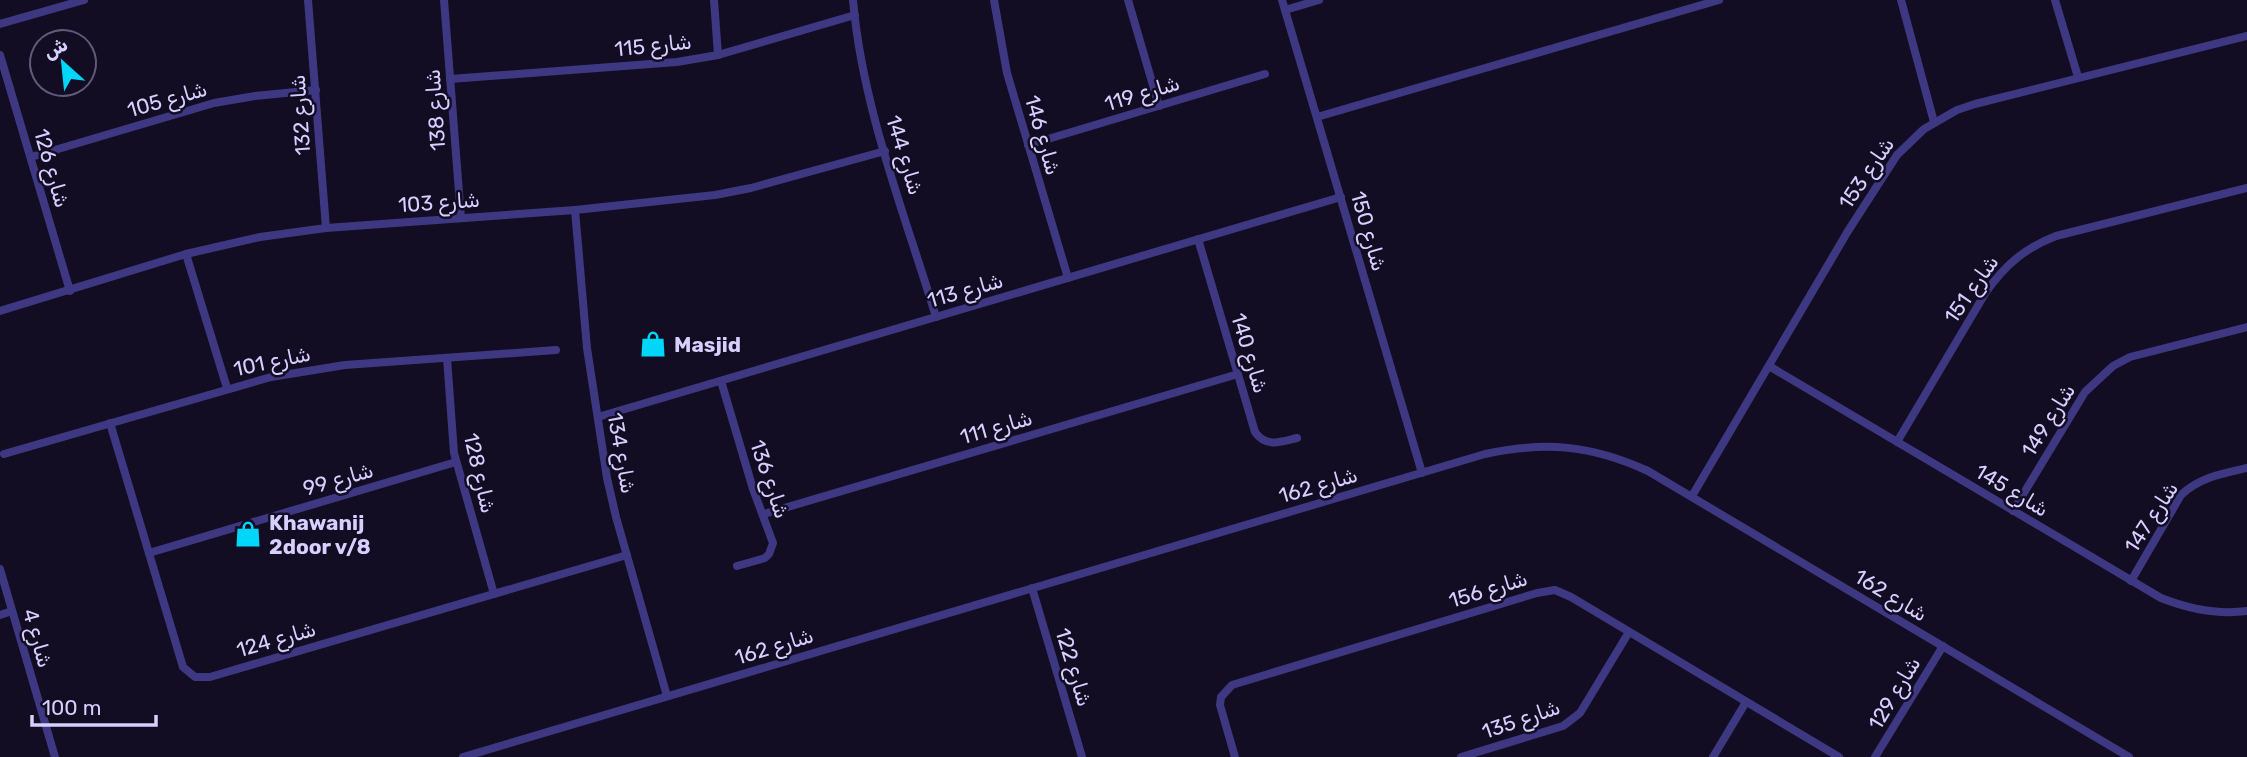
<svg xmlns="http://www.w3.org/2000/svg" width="2247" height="757" viewBox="0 0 2247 757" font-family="Rubik,Vazirmatn,sans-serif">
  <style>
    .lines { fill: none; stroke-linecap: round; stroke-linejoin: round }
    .minor { stroke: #3e3882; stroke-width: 8 }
    .labels { text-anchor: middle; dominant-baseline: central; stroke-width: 5; stroke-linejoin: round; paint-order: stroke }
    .street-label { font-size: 21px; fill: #d6cfff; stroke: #120d22 }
    .poi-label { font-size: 21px; font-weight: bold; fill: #d6cfff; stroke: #120d22; text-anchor: start }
  </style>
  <rect width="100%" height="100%" fill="#120d22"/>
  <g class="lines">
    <g class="minor">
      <path d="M 308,0 L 326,228"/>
      <path d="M 444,0 L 461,218"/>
      <path d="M 714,0 L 718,55"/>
      <path d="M 853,0 C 862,107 905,215 936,317"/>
      <path d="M 994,0 L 1007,73 L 1068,278"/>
      <path d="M 1128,0 L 1159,106"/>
      <path d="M 1282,0 L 1422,473"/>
      <path d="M 1901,0 L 1934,122"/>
      <path d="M 2055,0 L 2078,77"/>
      <path d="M 1285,10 L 1319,0"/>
      <path d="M 0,24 L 84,0"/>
      <path d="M 0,55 L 70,291"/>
      <path d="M 450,79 L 677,62 L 718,55 L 855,15"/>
      <path d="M 1317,117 L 1719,0"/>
      <path d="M 1028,145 L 1265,74"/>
      <path d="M 31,157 L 214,103 L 255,96 L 316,90"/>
      <path d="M 575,210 L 587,348 L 607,478 L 616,517 L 667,696"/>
      <path d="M 1198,239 L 1255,432 C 1266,448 1281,442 1297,438"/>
      <path d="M 186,254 L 227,388"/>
      <path d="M 0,311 L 186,254 L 260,237 L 326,228 L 575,210 L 715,195 L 751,188 L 885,151"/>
      <path d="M 447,358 L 454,453 L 494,594"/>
      <path d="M 1769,366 L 2161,598 C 2189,609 2216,615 2247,611"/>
      <path d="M 721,381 L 753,489 L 773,543 L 769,554 L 765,558 L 737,566"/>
      <path d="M 598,417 L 1341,197"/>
      <path d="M 110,423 L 183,667 L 195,677 L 210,677 L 627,555"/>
      <path d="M 1897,442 L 1986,292 C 2005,265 2025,248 2056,236 L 2247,188"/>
      <path d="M 4,454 L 271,377 L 345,365 L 556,350"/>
      <path d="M 1692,496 L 1848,231 L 1897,155 L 1924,129 L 1957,110 L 1975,104 L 2247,36"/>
      <path d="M 2013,511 L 2085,392 L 2113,366 L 2130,357 L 2247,327"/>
      <path d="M 764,514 L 1238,374"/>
      <path d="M 149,553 L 456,462"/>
      <path d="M 0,569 L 55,757"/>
      <path d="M 2131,581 L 2181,495 C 2200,477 2222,474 2247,468"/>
      <path d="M 1032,588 L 1082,757"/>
      <path d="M 0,615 L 12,611"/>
      <path d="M 463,757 L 1485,454 C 1546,441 1591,445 1648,471 L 2129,757"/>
      <path d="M 1235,757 L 1220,705 L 1221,697 L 1232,685 L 1537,593 L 1555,590 L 1571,597 L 1839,757"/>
      <path d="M 1461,757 L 1563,726 L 1580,713 L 1629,632"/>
      <path d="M 1713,757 L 1746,702"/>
      <path d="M 1875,757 L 1943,646"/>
    </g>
  </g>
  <defs>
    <g id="shop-bare" transform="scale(2.1)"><path d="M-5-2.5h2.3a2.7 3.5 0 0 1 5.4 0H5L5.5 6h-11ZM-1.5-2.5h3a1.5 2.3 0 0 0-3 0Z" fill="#00d6fa" stroke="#120d22" stroke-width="2.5" paint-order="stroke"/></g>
  </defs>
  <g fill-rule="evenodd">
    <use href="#shop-bare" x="653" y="344"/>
    <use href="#shop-bare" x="248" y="534"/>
  </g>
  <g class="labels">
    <g class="street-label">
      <text transform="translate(653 45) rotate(-6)">شارع 115</text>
      <text transform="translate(1142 93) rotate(-17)">شارع 119</text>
      <text transform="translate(167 99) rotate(-16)">شارع 105</text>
      <text transform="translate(435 110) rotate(-94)">شارع 138</text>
      <text transform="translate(300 115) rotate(-94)">شارع 132</text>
      <text transform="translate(1043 135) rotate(74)">شارع 146</text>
      <text transform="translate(905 155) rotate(73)">شارع 144</text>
      <text transform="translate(52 168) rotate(74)">شارع 126</text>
      <text transform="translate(1866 173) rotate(-56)">شارع 153</text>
      <text transform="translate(439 202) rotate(-4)">شارع 103</text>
      <text transform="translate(1369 231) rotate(74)">شارع 150</text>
      <text transform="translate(1971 289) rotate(-55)">شارع 151</text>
      <text transform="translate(965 290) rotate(-16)">شارع 113</text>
      <text transform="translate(1250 353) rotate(73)">شارع 140</text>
      <text transform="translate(272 361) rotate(-12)">شارع 101</text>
      <text transform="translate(2048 420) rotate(-58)">شارع 149</text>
      <text transform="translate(996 427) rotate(-16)">شارع 111</text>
      <text transform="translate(622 453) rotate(80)">شارع 134</text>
      <text transform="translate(480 473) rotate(77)">شارع 128</text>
      <text transform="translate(338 479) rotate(-16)">شارع 99</text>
      <text transform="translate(770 479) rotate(71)">شارع 136</text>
      <text transform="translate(1318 485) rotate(-16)">شارع 162</text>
      <text transform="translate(2012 490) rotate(31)">شارع 145</text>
      <text transform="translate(2151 517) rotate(-57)">شارع 147</text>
      <text transform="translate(1488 589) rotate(-17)">شارع 156</text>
      <text transform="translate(1891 595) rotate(31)">شارع 162</text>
      <text transform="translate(38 638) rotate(74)">شارع 4</text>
      <text transform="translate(276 639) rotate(-16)">شارع 124</text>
      <text transform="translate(774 646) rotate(-17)">شارع 162</text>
      <text transform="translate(1074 667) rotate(73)">شارع 122</text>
      <text transform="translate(1894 693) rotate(-59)">شارع 129</text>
      <text transform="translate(1521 719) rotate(-19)">شارع 135</text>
    </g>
    <g class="poi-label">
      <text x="674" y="344">Masjid</text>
      <text x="269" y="522">Khawanij<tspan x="269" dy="24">2door v/8</tspan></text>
    </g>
  </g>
  <g transform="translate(63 63) rotate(333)"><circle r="33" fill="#120d22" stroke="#605b7a" stroke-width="2"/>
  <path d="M0-5L12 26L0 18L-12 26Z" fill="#00d6fa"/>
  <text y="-10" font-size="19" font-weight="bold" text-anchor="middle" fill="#d6cfff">ش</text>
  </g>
  <path d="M32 715v10h124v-10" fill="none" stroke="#d6cfff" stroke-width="3.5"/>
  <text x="42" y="715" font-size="21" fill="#d6cfff" stroke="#120d22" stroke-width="5" paint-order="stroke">100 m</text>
</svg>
